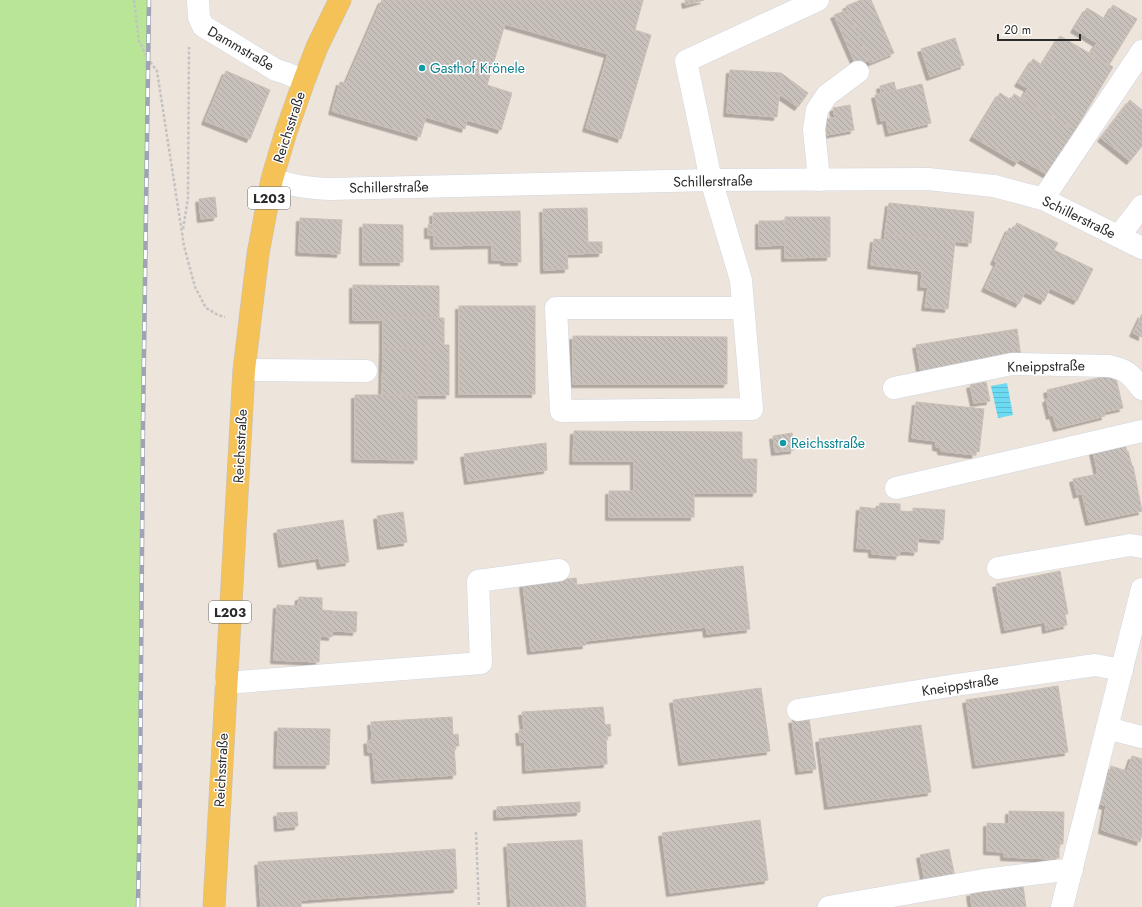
<svg xmlns="http://www.w3.org/2000/svg" width="1142" height="907" viewBox="0 0 1142 907" font-family="Jost,sans-serif">
  <style>
    .grass { fill: #b8e596 }
    .water { fill: url(#water-rules) }
    .building { fill: url(#building-back-hatch); stroke: #c8bfb5; filter: url(#shadow) }
    .lines { fill: none; stroke-linecap: round; stroke-linejoin: round }
    .minor-casing { stroke: #d1d6e3; stroke-width: 23 }
    .major-casing { stroke: #c3c3c3; stroke-width: 23 }
    .path { stroke: #c3c3c3; stroke-width: 2.5; stroke-dasharray: 3 2; stroke-linecap: butt }
    .minor { stroke: #fff; stroke-width: 22 }
    .major { stroke: #f5c258; stroke-width: 22 }
    .rail-casing { stroke: #9ea3b5; stroke-width: 4.5 }
    .rail { stroke: #fff; stroke-width: 3; stroke-dasharray: 9; stroke-linecap: butt }
    .culture-dot { fill: #0f9aa8; stroke: #fff; stroke-width: 1.5 }
    .labels { text-anchor: middle; dominant-baseline: central; stroke-width: 3; stroke-linejoin: round; paint-order: stroke }
    .shield { fill: #fff; stroke: #6a6a6a; stroke-width: 1 }
    .shield-label { font-size: 13px; font-weight: bold; fill: #2a2a2a }
    .street-label { font-size: 14px; fill: #2a2a2a; stroke: #fff }
    .culture-label { font-size: 14px; fill: #0d838f; stroke: #fff; text-anchor: start }
  </style>
  <defs>
    <pattern id="water-rules" width="6" height="5" patternUnits="userSpaceOnUse"><rect width="6" height="5" fill="#6bdaf2"/><path d="M0 2.5h6" fill="none" stroke="#5dbbd0"/></pattern>
    <pattern id="building-back-hatch" width="6" height="6" patternUnits="userSpaceOnUse"><rect width="6" height="6" fill="#c8c1bb"/><path d="M-1 5l2 2M0 0l6 6M5-1l2 2" fill="none" stroke="#aca6a1"/></pattern>
    <filter id="shadow"><feDropShadow dx="-3.5" dy="3.5" stdDeviation="0" flood-color="#0004"/></filter>
  </defs>
  <rect width="100%" height="100%" fill="#ede4db"/>
  <path class="grass" d="M 0,0 L 149,0 L 137,907 L 0,907 Z"/>
  <path class="water" d="M 1007,383 L 1013,415 L 998,418 L 991,386 Z"/>
  <g class="building">
    <path d="M 382,0 L 643,0 L 635,30 L 651,35 L 621,139 L 586,128 L 608,54 L 505,24 L 487,85 L 512,93 L 501,130 L 467,120 L 465,129 L 426,117 L 420,137 L 332,111 L 340,82 L 346,83 Z"/>
    <path d="M 685,0 L 704,0 L 686,5 Z"/>
    <path d="M 861,0 L 871,0 L 894,53 L 870,63 L 846,6 Z"/>
    <path d="M 1113,5 L 1137,19 L 1109,65 L 1090,54 L 1097,43 L 1074,29 L 1087,8 L 1105,19 Z"/>
    <path d="M 847,10 L 869,60 L 856,65 L 834,15 Z"/>
    <path d="M 1060,36 L 1113,67 L 1075,130 L 1022,99 L 1028,88 L 1018,83 L 1033,59 L 1042,65 Z"/>
    <path d="M 955,38 L 964,65 L 930,77 L 921,49 Z"/>
    <path d="M 730,70 L 781,73 L 777,117 L 727,113 Z"/>
    <path d="M 226,71 L 270,90 L 250,139 L 205,121 Z"/>
    <path d="M 781,73 L 808,93 L 798,107 L 779,94 Z"/>
    <path d="M 894,82 L 896,90 L 881,93 L 880,86 Z"/>
    <path d="M 922,84 L 931,123 L 889,133 L 886,120 L 881,121 L 875,95 Z"/>
    <path d="M 1000,93 L 1011,100 L 1014,94 L 1075,130 L 1048,175 L 1020,159 L 1017,163 L 973,137 Z"/>
    <path d="M 1130,100 L 1142,110 L 1142,146 L 1130,161 L 1101,138 Z"/>
    <path d="M 850,105 L 854,130 L 827,135 L 824,119 L 835,118 L 833,108 Z"/>
    <path d="M 215,197 L 217,217 L 201,219 L 199,199 Z"/>
    <path d="M 889,203 L 974,212 L 971,243 L 885,234 Z"/>
    <path d="M 587,208 L 588,242 L 602,242 L 602,253 L 567,254 L 568,269 L 544,270 L 543,209 Z"/>
    <path d="M 520,211 L 521,262 L 504,262 L 504,260 L 492,260 L 492,245 L 434,246 L 433,213 Z"/>
    <path d="M 785,217 L 830,217 L 830,257 L 785,258 Z"/>
    <path d="M 300,218 L 342,220 L 340,254 L 299,252 Z"/>
    <path d="M 759,221 L 785,221 L 785,245 L 759,246 Z"/>
    <path d="M 1017,223 L 1058,243 L 1054,250 L 1093,269 L 1077,301 L 1050,288 L 1044,301 L 1025,292 L 1019,304 L 985,288 L 997,263 L 994,261 L 1009,228 L 1013,230 Z"/>
    <path d="M 363,224 L 403,225 L 403,262 L 363,262 Z"/>
    <rect x="428" y="225" width="5" height="10"/>
    <path d="M 885,234 L 955,241 L 948,309 L 925,307 L 928,287 L 921,287 L 922,271 L 871,265 L 874,239 L 885,240 Z"/>
    <path d="M 353,285 L 439,286 L 439,318 L 383,318 L 382,320 L 353,320 Z"/>
    <rect x="459" y="306" width="76" height="88"/>
    <path d="M 1142,314 L 1142,337 L 1133,333 Z"/>
    <path d="M 383,318 L 444,318 L 444,345 L 449,345 L 449,395 L 428,395 L 428,348 L 383,348 Z"/>
    <path d="M 1017,329 L 1021,357 L 921,373 L 916,345 Z"/>
    <path d="M 573,336 L 727,337 L 727,384 L 573,384 Z"/>
    <path d="M 383,348 L 428,348 L 428,395 L 382,395 Z"/>
    <path d="M 1115,374 L 1123,408 L 1104,412 L 1105,416 L 1057,428 L 1053,415 L 1050,416 L 1046,399 L 1049,399 L 1047,390 Z"/>
    <path d="M 986,382 L 990,401 L 974,403 L 970,385 Z"/>
    <path d="M 355,395 L 417,395 L 417,460 L 355,459 Z"/>
    <path d="M 916,402 L 984,409 L 979,452 L 976,451 L 975,455 L 941,451 L 941,448 L 936,447 L 936,441 L 912,438 Z"/>
    <path d="M 574,431 L 742,432 L 742,459 L 757,459 L 756,493 L 694,493 L 694,517 L 609,517 L 609,491 L 634,491 L 634,461 L 573,461 Z"/>
    <path d="M 792,433 L 794,450 L 775,452 L 773,436 Z"/>
    <path d="M 546,443 L 547,470 L 468,481 L 464,454 Z"/>
    <path d="M 1125,444 L 1127,452 L 1128,451 L 1132,466 L 1133,466 L 1142,511 L 1089,522 L 1082,493 L 1077,495 L 1073,479 L 1098,474 L 1093,451 Z"/>
    <path d="M 880,503 L 900,504 L 900,511 L 913,512 L 913,508 L 945,510 L 943,540 L 918,538 L 917,552 L 900,551 L 899,556 L 872,554 L 872,549 L 857,548 L 860,507 L 879,509 Z"/>
    <path d="M 403,512 L 407,542 L 381,546 L 377,516 Z"/>
    <path d="M 343,520 L 349,562 L 321,566 L 319,558 L 282,564 L 277,530 Z"/>
    <path d="M 743,566 L 750,629 L 707,634 L 706,627 L 585,641 L 586,645 L 531,651 L 523,584 L 576,578 L 577,585 Z"/>
    <path d="M 1060,571 L 1068,614 L 1065,614 L 1067,625 L 1046,630 L 1045,622 L 1005,630 L 996,584 Z"/>
    <path d="M 299,597 L 322,598 L 322,610 L 333,611 L 332,637 L 320,636 L 319,662 L 274,660 L 277,605 L 298,606 Z"/>
    <path d="M 333,611 L 357,612 L 356,632 L 332,631 Z"/>
    <path d="M 1058,686 L 1068,752 L 976,765 L 966,700 Z"/>
    <path d="M 761,688 L 770,751 L 682,762 L 673,700 Z"/>
    <path d="M 603,707 L 605,725 L 610,724 L 611,736 L 606,736 L 607,764 L 526,770 L 525,742 L 520,742 L 519,730 L 524,730 L 522,712 Z"/>
    <path d="M 452,717 L 453,735 L 458,734 L 459,746 L 454,746 L 456,775 L 375,780 L 373,752 L 368,752 L 367,741 L 372,740 L 371,722 Z"/>
    <path d="M 809,718 L 816,769 L 799,771 L 792,720 Z"/>
    <path d="M 921,725 L 931,792 L 828,806 L 819,739 Z"/>
    <path d="M 278,728 L 330,729 L 329,765 L 277,765 Z"/>
    <path d="M 1132,756 L 1142,759 L 1142,834 L 1140,842 L 1102,830 L 1106,806 L 1100,804 L 1111,766 L 1127,771 Z"/>
    <path d="M 580,802 L 580,812 L 497,817 L 497,807 Z"/>
    <path d="M 1009,811 L 1064,812 L 1063,844 L 1059,844 L 1059,858 L 1053,858 L 1053,859 L 1004,857 L 1004,852 L 987,851 L 987,823 L 1009,824 Z"/>
    <path d="M 297,812 L 298,826 L 278,828 L 277,813 Z"/>
    <path d="M 760,820 L 768,880 L 670,893 L 662,833 Z"/>
    <path d="M 582,840 L 586,907 L 511,907 L 507,844 Z"/>
    <path d="M 455,849 L 457,889 L 301,900 L 301,907 L 261,907 L 258,862 Z"/>
    <path d="M 949,849 L 955,877 L 925,882 L 920,855 Z"/>
    <path d="M 1023,886 L 1026,907 L 972,907 L 970,893 Z"/>
  </g>
  <g class="lines">
    <g class="minor-casing">
      <g id="minor">
        <path d="M 198,0 L 199,17 L 203,26 L 276,70 L 286,73 L 304,81"/>
        <path d="M 272,179 C 294,186 307,188 330,189 L 711,180 L 928,179 L 994,186 L 1043,199 L 1142,248"/>
        <path d="M 819,180 L 814,129 L 817,110 L 827,95 L 858,72"/>
        <path d="M 1043,199 L 1142,51"/>
        <path d="M 1119,236 L 1142,206"/>
        <path d="M 743,308 L 556,308 L 561,411 L 752,409 L 741,280 L 711,180 L 686,61 L 818,0"/>
        <path d="M 244,370 L 366,371"/>
        <path d="M 894,388 L 1012,364 L 1109,366 C 1128,370 1130,374 1142,389"/>
        <path d="M 896,488 L 1142,431"/>
        <path d="M 998,568 L 1130,545 L 1142,547"/>
        <path d="M 226,683 L 481,663 L 478,581 L 559,570"/>
        <path d="M 798,710 L 956,685 L 1095,665 L 1122,670"/>
        <path d="M 1107,728 L 1142,737"/>
        <path d="M 829,907 L 984,880 L 1056,871 L 1072,870"/>
        <path d="M 1062,907 L 1142,589"/>
      </g>
    </g>
    <g class="major-casing">
      <path id="major" d="M 214,907 L 244,370 L 258,254 L 272,179 L 286,132 L 304,81 L 317,47 L 340,0"/>
    </g>
    <g class="path">
      <path d="M 134,0 L 139,41 L 148,59 L 157,71 L 184,246 L 195,287 L 206,308 L 218,315 L 225,317"/>
      <path d="M 183,229 L 188,198 L 189,47"/>
      <path d="M 476,832 L 479,907"/>
    </g>
    <use href="#minor" class="minor"/>
    <use href="#major" class="major"/>
    <g class="rail-casing">
      <path id="rail" d="M 138,907 L 140,793 L 143,422 L 149,0"/>
    </g>
    <use href="#rail" class="rail"/>
  </g>
  <g class="culture-dot">
    <circle cx="422" cy="68" r="4"/>
    <circle cx="783" cy="443" r="4"/>
  </g>
  <g class="labels">
    <g class="shield">
      <rect x="248" y="187" width="42" height="22" rx="3"/>
      <rect x="209" y="601" width="42" height="22" rx="3"/>
    </g>
    <g class="shield-label">
      <text x="269" y="198">L203</text>
      <text x="230" y="612">L203</text>
    </g>
    <g class="street-label">
      <text transform="translate(241 48) rotate(30)">Dammstraße</text>
      <text transform="translate(289 127) rotate(-72)">Reichsstraße</text>
      <text transform="translate(713 181) rotate(-1)">Schillerstraße</text>
      <text transform="translate(389 187) rotate(-1)">Schillerstraße</text>
      <text transform="translate(1079 217) rotate(26)">Schillerstraße</text>
      <text transform="translate(1046 366) rotate(-1)">Kneippstraße</text>
      <text transform="translate(240 446) rotate(-87)">Reichsstraße</text>
      <text transform="translate(960 685) rotate(-9)">Kneippstraße</text>
      <text transform="translate(221 770) rotate(-87)">Reichsstraße</text>
    </g>
    <g class="culture-label">
      <text x="430" y="68">Gasthof Krönele</text>
      <text x="791" y="443">Reichsstraße</text>
    </g>
  </g>
  <path d="M998 34v6h82v-6" fill="none" stroke="#2a2a2a" stroke-width="2"/>
  <text x="1004" y="34" font-size="12" fill="#2a2a2a" stroke="#ffffff" stroke-width="3" paint-order="stroke">20 m</text>
</svg>
